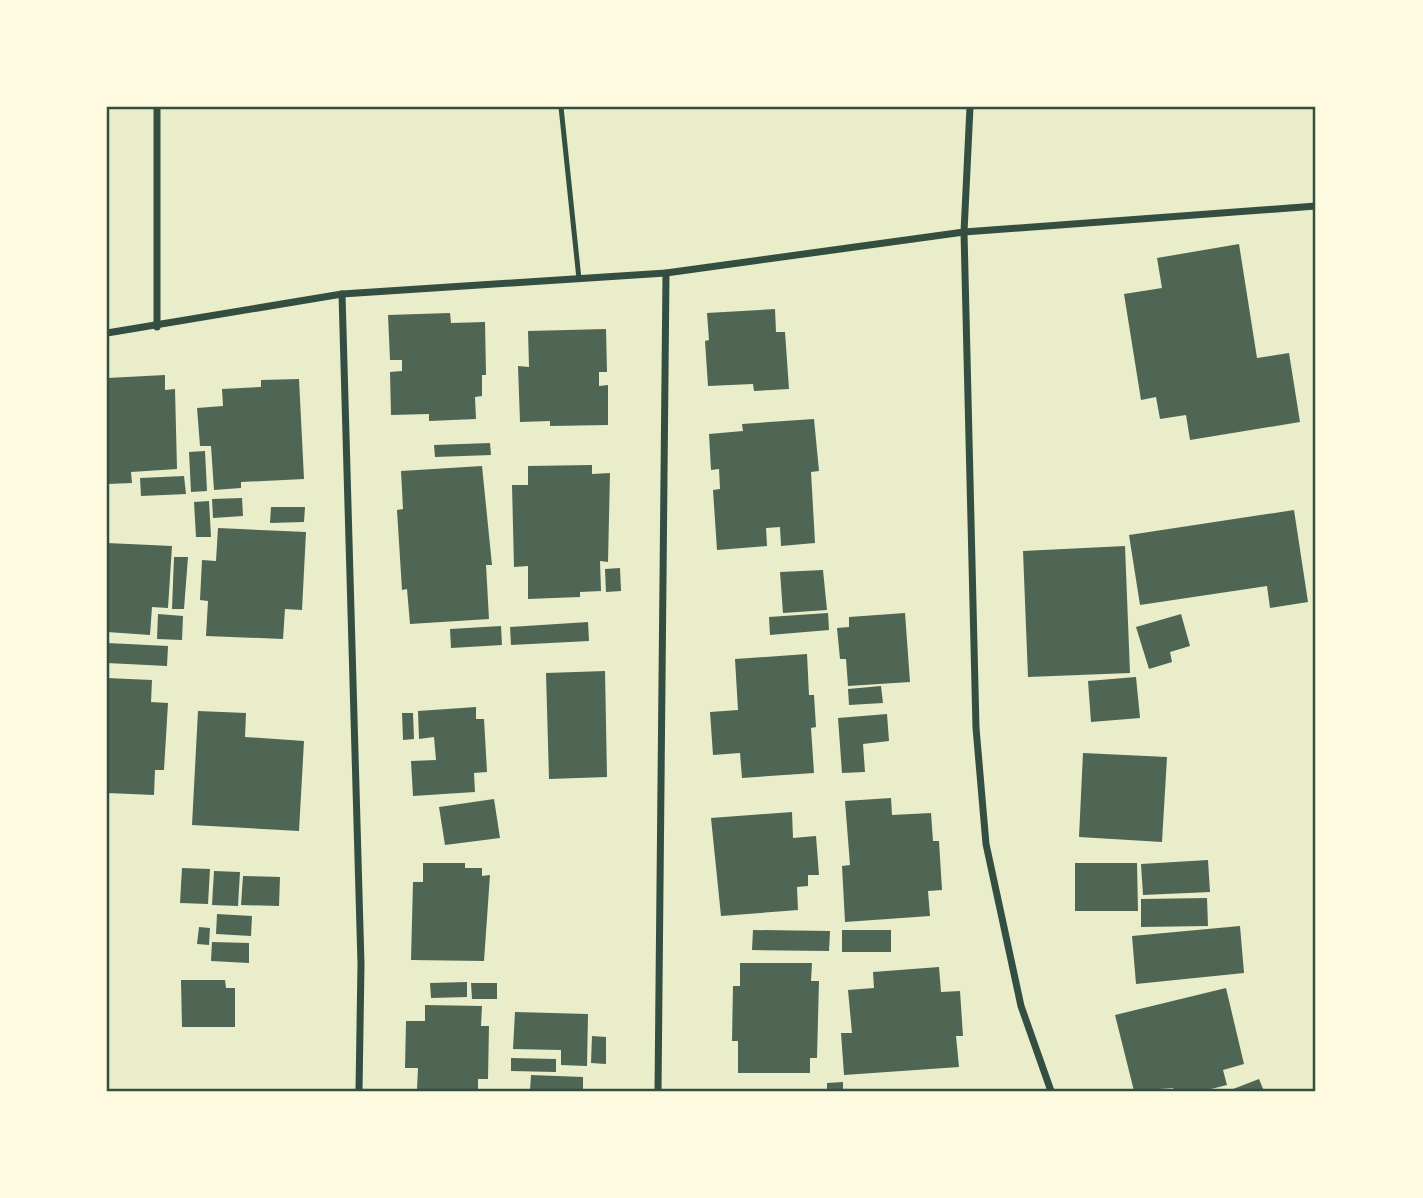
<svg xmlns="http://www.w3.org/2000/svg" width="1423" height="1198" viewBox="0 0 1423 1198" font-family="Mulish,sans-serif">
  <style>
    .building { fill: #4f6655 }
    .lines { fill: none; stroke-linecap: round; stroke-linejoin: round }
    .service { stroke: #344e41; stroke-width: 5 }
    .minor { stroke: #344e41; stroke-width: 7 }
    .neatline { fill: none; stroke: #344e41; stroke-width: 2.5 }
  </style>
  <rect width="100%" height="100%" fill="#e9edc9"/>
  <g class="building">
    <path d="M 1239,244 L 1257,358 L 1289,353 L 1300,422 L 1190,440 L 1186,415 L 1160,419 L 1156,397 L 1141,400 L 1124,294 L 1162,288 L 1157,258 Z"/>
    <path d="M 775,309 L 776,332 L 785,332 L 789,389 L 754,391 L 753,384 L 708,386 L 705,341 L 709,340 L 707,313 Z"/>
    <path d="M 450,313 L 451,323 L 485,322 L 486,375 L 482,375 L 482,396 L 475,397 L 476,419 L 429,421 L 429,414 L 391,415 L 390,372 L 402,371 L 402,360 L 390,360 L 388,315 Z"/>
    <path d="M 606,329 L 607,372 L 599,372 L 599,386 L 608,385 L 608,425 L 550,426 L 550,421 L 520,422 L 518,366 L 529,367 L 528,331 Z"/>
    <path d="M 165,375 L 165,390 L 175,389 L 177,469 L 131,472 L 132,483 L 107,484 L 107,378 Z"/>
    <path d="M 299,379 L 304,479 L 241,482 L 241,488 L 214,490 L 211,446 L 200,446 L 197,408 L 223,406 L 222,389 L 261,387 L 261,380 Z"/>
    <path d="M 814,419 L 819,471 L 811,472 L 815,543 L 781,546 L 780,527 L 766,528 L 767,546 L 717,550 L 713,490 L 720,489 L 719,469 L 711,470 L 709,434 L 743,431 L 742,424 Z"/>
    <path d="M 490,443 L 491,455 L 435,457 L 434,445 Z"/>
    <path d="M 205,451 L 207,491 L 191,492 L 189,452 Z"/>
    <path d="M 592,465 L 592,474 L 610,473 L 608,562 L 600,561 L 601,591 L 580,592 L 580,597 L 528,599 L 528,566 L 514,567 L 512,485 L 528,485 L 528,466 Z"/>
    <path d="M 482,466 L 492,565 L 486,565 L 489,619 L 410,624 L 407,589 L 402,590 L 397,510 L 403,509 L 401,471 Z"/>
    <path d="M 184,476 L 186,494 L 141,496 L 140,478 Z"/>
    <path d="M 242,498 L 243,516 L 213,518 L 212,499 Z"/>
    <path d="M 209,501 L 211,537 L 196,537 L 194,502 Z"/>
    <path d="M 271,507 L 305,507 L 304,522 L 270,523 Z"/>
    <path d="M 1294,510 L 1308,602 L 1270,608 L 1267,586 L 1140,605 L 1129,535 Z"/>
    <path d="M 218,528 L 306,532 L 302,610 L 285,609 L 283,639 L 206,636 L 208,601 L 200,600 L 202,560 L 216,561 Z"/>
    <path d="M 107,543 L 172,546 L 168,608 L 152,607 L 150,635 L 107,632 Z"/>
    <path d="M 1125,546 L 1130,673 L 1028,677 L 1023,551 Z"/>
    <path d="M 174,557 L 188,557 L 184,609 L 172,609 Z"/>
    <path d="M 620,568 L 621,591 L 606,592 L 605,569 Z"/>
    <path d="M 823,570 L 827,610 L 783,613 L 780,572 Z"/>
    <path d="M 828,613 L 829,630 L 770,635 L 769,617 Z"/>
    <path d="M 905,613 L 910,682 L 848,686 L 846,659 L 840,659 L 837,628 L 849,627 L 849,617 Z"/>
    <path d="M 158,614 L 183,616 L 182,640 L 157,639 Z"/>
    <path d="M 1181,614 L 1190,646 L 1170,652 L 1172,662 L 1149,669 L 1136,627 Z"/>
    <path d="M 588,622 L 589,641 L 511,645 L 510,627 Z"/>
    <path d="M 501,626 L 502,645 L 451,648 L 450,629 Z"/>
    <path d="M 107,643 L 168,646 L 167,666 L 107,663 Z"/>
    <path d="M 807,654 L 809,695 L 814,695 L 816,727 L 811,728 L 814,773 L 742,778 L 740,753 L 713,755 L 710,712 L 738,710 L 735,659 Z"/>
    <path d="M 605,671 L 607,777 L 549,779 L 546,673 Z"/>
    <path d="M 1136,677 L 1140,718 L 1091,722 L 1088,681 Z"/>
    <path d="M 107,678 L 152,680 L 151,702 L 168,703 L 164,770 L 155,770 L 154,795 L 107,793 Z"/>
    <path d="M 881,686 L 883,703 L 849,705 L 848,689 Z"/>
    <path d="M 476,707 L 476,719 L 484,719 L 487,772 L 474,773 L 475,792 L 413,796 L 411,761 L 436,760 L 434,737 L 419,739 L 418,711 Z"/>
    <path d="M 198,711 L 246,713 L 245,737 L 304,741 L 299,831 L 192,825 Z"/>
    <path d="M 402,713 L 413,713 L 414,739 L 403,740 Z"/>
    <path d="M 887,714 L 889,741 L 863,744 L 865,772 L 842,773 L 838,718 Z"/>
    <path d="M 1083,753 L 1167,757 L 1162,842 L 1079,837 Z"/>
    <path d="M 891,798 L 892,815 L 931,813 L 933,841 L 939,841 L 942,890 L 928,891 L 930,916 L 845,922 L 842,866 L 850,865 L 845,801 Z"/>
    <path d="M 494,799 L 500,838 L 445,845 L 439,807 Z"/>
    <path d="M 792,812 L 793,838 L 816,836 L 819,875 L 808,875 L 808,886 L 797,887 L 798,910 L 721,916 L 711,818 Z"/>
    <path d="M 1208,860 L 1210,892 L 1143,895 L 1141,864 Z"/>
    <path d="M 423,863 L 465,863 L 465,868 L 482,868 L 482,876 L 490,875 L 484,961 L 411,960 L 413,882 L 423,882 Z"/>
    <path d="M 1075,863 L 1137,863 L 1138,911 L 1075,911 Z"/>
    <path d="M 182,868 L 210,869 L 208,904 L 180,903 Z"/>
    <path d="M 214,871 L 240,872 L 238,906 L 212,905 Z"/>
    <path d="M 243,876 L 280,877 L 279,906 L 241,905 Z"/>
    <path d="M 1207,898 L 1208,926 L 1141,927 L 1141,899 Z"/>
    <path d="M 217,914 L 252,916 L 251,936 L 216,934 Z"/>
    <path d="M 1240,926 L 1244,973 L 1136,984 L 1132,936 Z"/>
    <path d="M 199,927 L 210,928 L 209,945 L 197,944 Z"/>
    <path d="M 753,930 L 830,931 L 829,951 L 752,950 Z"/>
    <rect x="842" y="930" width="49" height="22"/>
    <path d="M 212,942 L 249,943 L 249,963 L 211,961 Z"/>
    <path d="M 740,963 L 812,963 L 811,981 L 819,981 L 817,1058 L 810,1058 L 810,1073 L 738,1073 L 738,1041 L 732,1041 L 733,986 L 740,986 Z"/>
    <path d="M 939,967 L 941,992 L 960,991 L 963,1036 L 956,1036 L 959,1067 L 844,1075 L 841,1033 L 852,1033 L 848,990 L 874,988 L 873,972 Z"/>
    <path d="M 181,980 L 225,980 L 226,988 L 235,988 L 235,1027 L 182,1027 Z"/>
    <path d="M 467,982 L 467,997 L 431,998 L 430,983 Z"/>
    <path d="M 471,983 L 497,983 L 497,999 L 472,999 Z"/>
    <path d="M 1226,988 L 1244,1064 L 1223,1070 L 1227,1085 L 1203,1091 L 1174,1091 L 1173,1088 L 1134,1091 L 1115,1015 Z"/>
    <path d="M 425,1005 L 482,1006 L 481,1026 L 489,1026 L 488,1079 L 478,1079 L 478,1091 L 417,1090 L 418,1068 L 405,1068 L 406,1021 L 425,1021 Z"/>
    <path d="M 515,1012 L 588,1014 L 587,1066 L 561,1065 L 561,1050 L 513,1049 Z"/>
    <path d="M 592,1036 L 606,1037 L 606,1064 L 591,1063 Z"/>
    <path d="M 511,1058 L 556,1059 L 556,1072 L 511,1071 Z"/>
    <path d="M 531,1075 L 583,1077 L 583,1091 L 530,1091 Z"/>
    <path d="M 1259,1079 L 1264,1091 L 1228,1091 Z"/>
    <path d="M 843,1082 L 843,1091 L 827,1091 L 827,1083 Z"/>
  </g>
  <g class="lines">
    <path class="service" d="M 561,107 L 579,279"/>
    <g class="minor">
      <path d="M 157,107 L 157,327"/>
      <path d="M 970,107 L 964,232 L 976,728 L 986,844 L 1021,1006 L 1051,1091"/>
      <path d="M 342,294 L 361,964 L 359,1091"/>
      <path d="M 107,333 L 342,294 L 666,273 L 964,232 L 1316,206"/>
      <path d="M 658,1091 L 666,273"/>
    </g>
  </g>
  <rect width="1423" height="1198" fill="none" stroke="#fefae0" stroke-width="217"/>
  <rect x="108" y="108" width="1206" height="982" class="neatline"/>
</svg>
